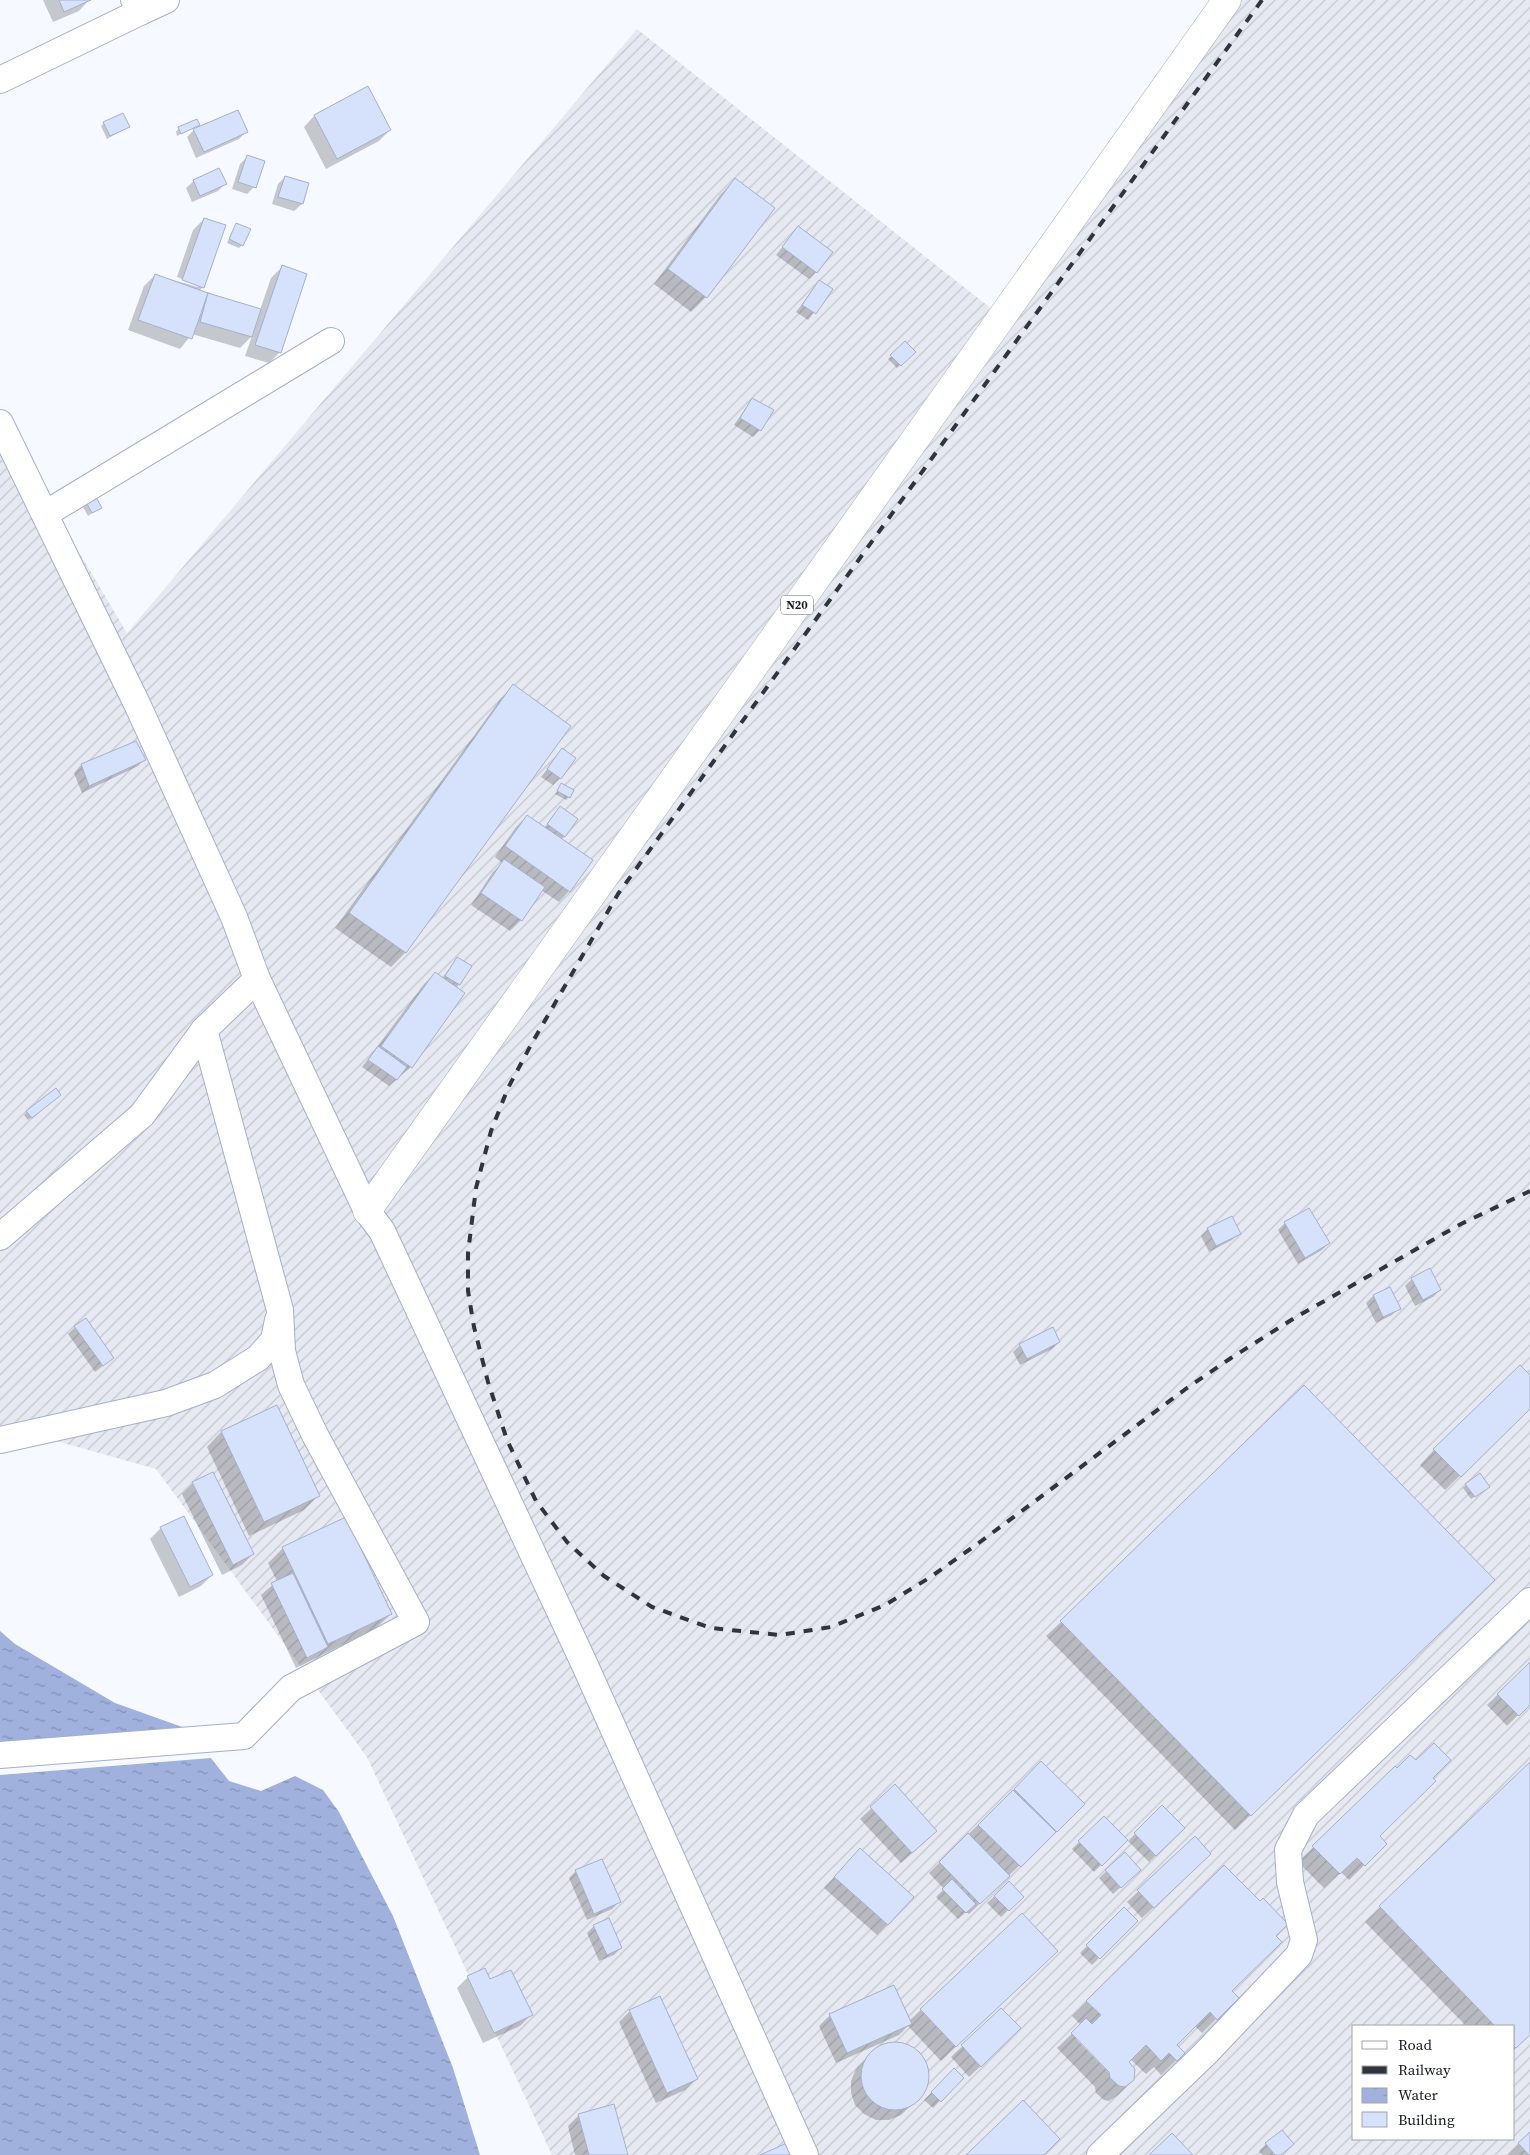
<svg xmlns="http://www.w3.org/2000/svg" width="1530" height="2155" viewBox="0 0 1530 2155" font-family="'Source Serif 4',serif">
  <style>
    .industrial { fill: url(#industrial-furrows); fill-rule: evenodd }
    .water { fill: url(#water-ripples) }
    .pier { fill: #f6f9ff }
    .shadow { fill: #0003; fill-rule: evenodd }
    .building { fill: #d6e1fc; stroke: #a5b0cc }
    .lines { fill: none; stroke-linecap: round; stroke-linejoin: round }
    .minor-casing { stroke: #a5afcc; stroke-width: 28 }
    .major-casing { stroke: #a5afcc; stroke-width: 29 }
    .minor { stroke: #fff; stroke-width: 26 }
    .major { stroke: #fff; stroke-width: 28 }
    .rail { stroke: #30343f; stroke-width: 4; stroke-dasharray: 9 9; stroke-linecap: butt }
    .labels { text-anchor: middle; dominant-baseline: central; stroke-width: 4; stroke-linejoin: round; paint-order: stroke }
    .shield { fill: #fff; stroke: #5d5f67; stroke-width: 1 }
    .shield-label { font-size: 12px; font-weight: bold; fill: #171b26 }
  </style>
  <defs>
    <pattern id="industrial-furrows" width="10" height="10" patternUnits="userSpaceOnUse" patternTransform="scale(1.25)"><rect width="10" height="10" fill="#e6e9f1"/><path d="M-1 1l2-2M0 10L10 0M9 11l2-2" fill="none" stroke="#c5c7ce"/></pattern>
    <pattern id="water-ripples" width="26" height="14" patternUnits="userSpaceOnUse" patternTransform="scale(1.25)"><rect width="26" height="14" fill="#a1b1dd"/><path d="M2 4q2-2 4 0t4 0M15 11q2-2 4 0t4 0" fill="none" stroke="#828fb3"/></pattern>
  </defs>
  <rect width="100%" height="100%" fill="#f6f9ff"/>
  <path class="industrial" d="M 1236,0 L 1530,0 L 1530,2155 L 552,2155 L 367,1757 L 156,1469 L 42,1437 L 0,1444 L 0,419 L 127,633 L 637,29 L 1007,321 ZM 1354,2026 L 1514,2026 L 1514,2139 L 1354,2139 Z"/>
  <path class="water" d="M 0,1631 L 15,1644 L 115,1703 L 188,1729 L 229,1781 L 261,1791 L 295,1776 L 323,1790 L 339,1812 L 393,1916 L 453,2068 L 480,2155 L 0,2155 Z"/>
  <path class="pier" d="M 188,1729 L 211,1758 L 0,1775 L 0,1744 Z"/>
  <g class="shadow">
    <path d="M 43,0 L 89,0 L 79,11 L 53,22 Z"/>
    <path d="M 314,116 L 390,130 L 379,141 L 326,169 L 304,127 Z"/>
    <path d="M 104,123 L 128,127 L 107,139 L 101,126 Z"/>
    <path d="M 199,125 L 177,136 L 176,132 L 179,128 Z"/>
    <path d="M 194,130 L 246,132 L 239,139 L 196,158 L 187,137 Z"/>
    <path d="M 247,157 L 254,187 L 247,194 L 232,189 L 240,164 Z"/>
    <path d="M 285,177 L 307,184 L 302,204 L 294,211 L 272,204 L 278,184 Z"/>
    <path d="M 735,180 L 773,208 L 706,297 L 691,312 L 654,284 L 721,194 Z"/>
    <path d="M 194,181 L 225,184 L 218,191 L 192,202 L 186,188 Z"/>
    <path d="M 204,219 L 203,287 L 200,290 L 260,310 L 271,278 L 282,267 L 280,352 L 269,363 L 245,356 L 252,336 L 240,348 L 192,334 L 180,349 L 128,330 L 144,286 L 155,275 L 198,287 L 198,285 L 177,277 L 193,230 Z"/>
    <path d="M 236,224 L 242,245 L 239,248 L 227,243 Z"/>
    <path d="M 798,228 L 816,272 L 809,279 L 776,255 Z"/>
    <path d="M 820,281 L 831,290 L 808,320 L 796,312 Z"/>
    <path d="M 905,342 L 914,352 L 897,368 L 888,359 Z"/>
    <path d="M 752,399 L 760,430 L 753,437 L 734,425 Z"/>
    <path d="M 87,503 L 100,508 L 88,516 L 83,507 Z"/>
    <path d="M 513,686 L 569,726 L 405,953 L 391,967 L 335,928 L 499,701 Z"/>
    <path d="M 135,742 L 145,759 L 138,766 L 82,793 L 74,773 L 81,765 Z"/>
    <path d="M 562,750 L 560,778 L 553,785 L 541,777 Z"/>
    <path d="M 562,785 L 569,797 L 566,800 L 555,794 Z"/>
    <path d="M 560,807 L 564,836 L 560,839 L 569,891 L 559,902 L 541,890 L 521,920 L 510,931 L 471,905 L 493,872 L 502,863 L 495,857 L 516,827 L 527,816 L 544,828 Z"/>
    <path d="M 457,959 L 459,984 L 411,1067 L 389,1086 L 362,1067 L 424,984 L 435,973 L 442,978 Z"/>
    <path d="M 57,1098 L 28,1120 L 24,1115 L 27,1112 Z"/>
    <path d="M 1285,1223 L 1329,1243 L 1322,1250 L 1298,1264 L 1278,1230 Z"/>
    <path d="M 1208,1229 L 1239,1233 L 1232,1240 L 1209,1252 L 1201,1236 Z"/>
    <path d="M 1412,1279 L 1440,1290 L 1433,1297 L 1415,1306 L 1405,1286 Z"/>
    <path d="M 1390,1288 L 1399,1308 L 1392,1315 L 1376,1323 L 1366,1303 L 1373,1296 Z"/>
    <path d="M 75,1327 L 113,1358 L 95,1372 L 68,1334 Z"/>
    <path d="M 1059,1342 L 1052,1349 L 1020,1365 L 1013,1352 L 1020,1345 Z"/>
    <path d="M 1530,1377 L 1530,1408 L 1445,1490 L 1420,1465 L 1434,1450 Z"/>
    <path d="M 276,1406 L 319,1495 L 304,1510 L 249,1536 L 207,1447 L 221,1432 Z"/>
    <path d="M 193,1483 L 253,1554 L 242,1565 L 222,1575 L 182,1494 Z"/>
    <path d="M 1466,1485 L 1485,1490 L 1471,1499 L 1463,1488 Z"/>
    <path d="M 161,1528 L 212,1575 L 201,1586 L 179,1597 L 150,1539 Z"/>
    <path d="M 283,1548 L 391,1614 L 376,1628 L 296,1668 L 261,1595 L 277,1581 L 268,1563 Z"/>
    <path d="M 1479,1595 L 1235,1830 L 1046,1636 L 1061,1622 Z"/>
    <path d="M 1530,1663 L 1530,1703 L 1507,1726 L 1487,1705 Z"/>
    <path d="M 1041,1763 L 1083,1804 L 969,1914 L 966,1912 L 958,1919 L 936,1897 L 944,1889 L 929,1873 Z"/>
    <path d="M 1530,1764 L 1530,2034 L 1514,2050 L 1514,2026 L 1466,2026 L 1365,1922 Z"/>
    <path d="M 1395,1768 L 1378,1836 L 1386,1844 L 1349,1880 L 1341,1872 L 1324,1888 L 1298,1862 Z"/>
    <path d="M 895,1786 L 925,1842 L 901,1863 L 860,1819 Z"/>
    <path d="M 1162,1807 L 1183,1828 L 1149,1862 L 1128,1841 Z"/>
    <path d="M 1104,1817 L 1126,1840 L 1094,1872 L 1072,1849 Z"/>
    <path d="M 1195,1838 L 1199,1865 L 1142,1918 L 1127,1902 Z"/>
    <path d="M 1125,1854 L 1132,1877 L 1113,1894 L 1099,1878 Z"/>
    <path d="M 849,1861 L 913,1897 L 877,1935 L 824,1888 Z"/>
    <path d="M 1224,1867 L 1274,1936 L 1230,1991 L 1237,1998 L 1202,2033 L 1195,2026 L 1175,2045 L 1183,2053 L 1161,2075 L 1154,2067 L 1146,2074 L 1130,2059 L 1127,2062 L 1133,2080 L 1118,2095 L 1109,2101 L 1104,2100 L 1096,2093 L 1095,2087 L 1057,2048 L 1081,2025 L 1072,2016 ZM 1077,2037 L 1115,2075 L 1113,2077 L 1076,2039 Z"/>
    <path d="M 576,1871 L 619,1902 L 612,1909 L 587,1920 L 569,1878 Z"/>
    <path d="M 1009,1883 L 1022,1897 L 1001,1917 L 987,1903 Z"/>
    <path d="M 1124,1909 L 1136,1921 L 1092,1965 L 1080,1953 Z"/>
    <path d="M 1022,1915 L 1041,1966 L 941,2061 L 908,2026 L 899,2035 L 836,2063 L 819,2026 L 830,2015 L 909,2021 Z"/>
    <path d="M 594,1926 L 621,1948 L 614,1955 L 599,1961 L 587,1933 Z"/>
    <path d="M 468,1977 L 490,1981 L 531,2015 L 520,2026 L 483,2043 L 457,1988 Z"/>
    <path d="M 1001,2009 L 1009,2039 L 969,2077 L 951,2057 Z"/>
    <path d="M 630,2011 L 696,2079 L 685,2090 L 656,2103 L 619,2022 Z"/>
    <path d="M 889,2044 L 902,2044 L 914,2049 L 923,2058 L 927,2070 L 927,2083 L 922,2095 L 901,2115 L 889,2120 L 876,2120 L 864,2114 L 855,2105 L 851,2093 L 851,2081 L 856,2069 L 877,2048 Z"/>
    <path d="M 954,2070 L 962,2078 L 933,2108 L 924,2100 Z"/>
    <path d="M 579,2115 L 627,2155 L 575,2155 L 568,2126 Z"/>
    <path d="M 1530,2134 L 1530,2155 L 1508,2155 L 1519,2144 Z"/>
    <path d="M 1266,2144 L 1281,2155 L 1262,2155 L 1259,2151 Z"/>
  </g>
  <g class="building">
    <path d="M 59,0 L 91,0 L 64,12 Z"/>
    <path d="M 368,86 L 391,130 L 337,159 L 314,115 Z"/>
    <path d="M 238,110 L 248,132 L 204,152 L 193,129 Z"/>
    <path d="M 123,113 L 130,127 L 110,136 L 103,122 Z"/>
    <path d="M 197,119 L 200,125 L 181,134 L 178,127 Z"/>
    <path d="M 247,155 L 265,161 L 256,188 L 238,182 Z"/>
    <path d="M 219,168 L 227,184 L 200,196 L 193,180 Z"/>
    <path d="M 285,176 L 309,183 L 303,204 L 278,197 Z"/>
    <path d="M 735,178 L 775,208 L 707,298 L 668,269 Z"/>
    <path d="M 204,218 L 226,225 L 204,288 L 182,280 Z"/>
    <path d="M 236,223 L 251,229 L 243,246 L 229,239 Z"/>
    <path d="M 798,226 L 833,252 L 817,273 L 782,247 Z"/>
    <path d="M 282,265 L 307,274 L 281,353 L 255,345 Z"/>
    <path d="M 155,274 L 208,293 L 192,339 L 138,320 Z"/>
    <path d="M 819,280 L 833,289 L 816,314 L 802,305 Z"/>
    <path d="M 208,293 L 261,309 L 252,337 L 200,322 Z"/>
    <path d="M 905,341 L 916,352 L 901,366 L 890,355 Z"/>
    <path d="M 752,398 L 774,410 L 761,431 L 740,418 Z"/>
    <path d="M 96,497 L 102,508 L 92,513 L 86,502 Z"/>
    <path d="M 513,684 L 571,726 L 406,953 L 349,913 Z"/>
    <path d="M 136,741 L 146,760 L 89,786 L 81,764 Z"/>
    <path d="M 562,748 L 576,758 L 561,779 L 547,769 Z"/>
    <path d="M 561,783 L 574,790 L 570,798 L 557,791 Z"/>
    <path d="M 560,806 L 578,819 L 565,837 L 547,824 Z"/>
    <path d="M 527,815 L 593,860 L 570,892 L 505,846 Z"/>
    <path d="M 504,859 L 545,887 L 522,921 L 481,893 Z"/>
    <path d="M 457,957 L 472,966 L 460,985 L 445,976 Z"/>
    <path d="M 435,972 L 465,993 L 412,1068 L 381,1046 Z"/>
    <path d="M 378,1046 L 407,1067 L 397,1080 L 368,1060 Z"/>
    <path d="M 56,1088 L 61,1095 L 32,1118 L 26,1111 Z"/>
    <path d="M 1309,1208 L 1330,1243 L 1305,1258 L 1284,1222 Z"/>
    <path d="M 1232,1216 L 1241,1234 L 1216,1246 L 1207,1228 Z"/>
    <path d="M 1430,1268 L 1441,1290 L 1423,1300 L 1411,1278 Z"/>
    <path d="M 1390,1287 L 1401,1309 L 1383,1317 L 1373,1295 Z"/>
    <path d="M 86,1318 L 114,1358 L 103,1366 L 74,1326 Z"/>
    <path d="M 1053,1327 L 1060,1342 L 1027,1359 L 1019,1344 Z"/>
    <path d="M 1520,1365 L 1530,1375 L 1530,1409 L 1461,1477 L 1433,1449 Z"/>
    <path d="M 1304,1385 L 1495,1580 L 1251,1816 L 1060,1621 Z"/>
    <path d="M 277,1405 L 320,1496 L 264,1522 L 221,1431 Z"/>
    <path d="M 213,1472 L 254,1554 L 233,1565 L 192,1482 Z"/>
    <path d="M 1480,1473 L 1490,1487 L 1475,1497 L 1465,1484 Z"/>
    <path d="M 184,1516 L 213,1575 L 190,1587 L 160,1527 Z"/>
    <path d="M 346,1517 L 392,1614 L 328,1644 L 282,1547 Z"/>
    <path d="M 293,1573 L 328,1647 L 307,1658 L 271,1583 Z"/>
    <path d="M 1530,1662 L 1530,1705 L 1519,1716 L 1497,1694 Z"/>
    <path d="M 1434,1743 L 1451,1760 L 1433,1778 L 1436,1781 L 1380,1836 L 1387,1844 L 1365,1866 L 1357,1858 L 1340,1874 L 1312,1846 L 1395,1766 L 1397,1768 L 1410,1755 L 1416,1760 Z"/>
    <path d="M 1041,1761 L 1085,1804 L 1057,1832 L 1014,1789 Z"/>
    <path d="M 1530,1762 L 1530,2035 L 1516,2048 L 1514,2046 L 1514,2026 L 1495,2026 L 1379,1906 Z"/>
    <path d="M 895,1784 L 937,1831 L 912,1853 L 870,1807 Z"/>
    <path d="M 1013,1790 L 1056,1832 L 1021,1867 L 978,1825 Z"/>
    <path d="M 1162,1805 L 1185,1828 L 1156,1856 L 1134,1833 Z"/>
    <path d="M 1104,1816 L 1128,1840 L 1102,1866 L 1078,1841 Z"/>
    <path d="M 968,1833 L 1010,1876 L 980,1904 L 939,1862 Z"/>
    <path d="M 1195,1836 L 1211,1854 L 1154,1908 L 1137,1890 Z"/>
    <path d="M 860,1848 L 914,1897 L 888,1925 L 834,1877 Z"/>
    <path d="M 1125,1852 L 1141,1870 L 1121,1888 L 1105,1870 Z"/>
    <path d="M 602,1859 L 621,1902 L 594,1914 L 575,1870 Z"/>
    <path d="M 1224,1865 L 1260,1901 L 1263,1898 L 1288,1924 L 1276,1936 L 1282,1942 L 1232,1991 L 1239,1998 L 1217,2020 L 1210,2012 L 1177,2045 L 1185,2053 L 1177,2061 L 1169,2053 L 1161,2061 L 1146,2045 L 1129,2062 L 1135,2069 L 1134,2080 L 1125,2087 L 1119,2086 L 1110,2078 L 1109,2072 L 1071,2033 L 1086,2018 L 1092,2024 L 1101,2015 L 1086,2001 Z"/>
    <path d="M 952,1879 L 976,1904 L 966,1913 L 942,1889 Z"/>
    <path d="M 1009,1881 L 1024,1897 L 1009,1911 L 994,1896 Z"/>
    <path d="M 1124,1907 L 1138,1921 L 1100,1959 L 1086,1945 Z"/>
    <path d="M 1022,1913 L 1058,1951 L 956,2047 L 920,2009 Z"/>
    <path d="M 609,1918 L 622,1948 L 607,1955 L 593,1925 Z"/>
    <path d="M 485,1968 L 490,1979 L 511,1970 L 533,2015 L 494,2033 L 467,1976 Z"/>
    <path d="M 894,1985 L 912,2024 L 847,2053 L 829,2014 Z"/>
    <path d="M 660,1996 L 698,2079 L 667,2093 L 629,2010 Z"/>
    <path d="M 1001,2008 L 1021,2028 L 981,2067 L 961,2045 Z"/>
    <circle cx="895" cy="2076" r="34"/>
    <path d="M 954,2068 L 964,2078 L 941,2102 L 931,2092 Z"/>
    <path d="M 1023,2100 L 1060,2139 L 1044,2155 L 966,2155 Z"/>
    <path d="M 614,2104 L 628,2155 L 589,2155 L 578,2114 Z"/>
    <path d="M 1282,2130 L 1294,2144 L 1281,2155 L 1275,2155 L 1265,2143 Z"/>
    <path d="M 1530,2132 L 1530,2155 L 1529,2155 L 1518,2143 Z"/>
    <path d="M 1172,2133 L 1193,2155 L 1149,2155 Z"/>
    <path d="M 787,2143 L 792,2155 L 760,2155 Z"/>
  </g>
  <g class="lines">
    <g class="minor-casing">
      <g id="minor">
        <path d="M 140,12 L 166,0"/>
        <path d="M 0,80 L 140,12 L 134,0"/>
        <path d="M 0,423 L 138,706 L 234,917 L 257,979 L 367,1211 L 382,1231 L 583,1661 L 805,2155"/>
        <path d="M 45,514 L 331,341"/>
        <path d="M 0,1237 L 142,1115 L 204,1030 L 257,979"/>
        <path d="M 0,1440 L 166,1403 L 215,1385 L 258,1358 L 274,1340 L 278,1320"/>
        <path d="M 0,1755 L 244,1736 L 291,1688 L 416,1622 L 315,1435 L 291,1385 L 282,1351 L 280,1310 L 204,1030"/>
        <path d="M 1100,2155 L 1205,2054 L 1299,1955 L 1304,1940 L 1290,1882 L 1288,1850 L 1306,1815 L 1530,1601"/>
      </g>
    </g>
    <g class="major-casing">
      <path id="major" d="M 367,1211 L 1227,0"/>
    </g>
    <use href="#minor" class="minor"/>
    <use href="#major" class="major"/>
    <path class="rail" d="M 1262,0 L 618,894 L 532,1043 L 508,1088 L 491,1131 L 476,1188 L 468,1253 L 468,1291 L 474,1327 L 488,1382 L 507,1440 L 536,1501 L 567,1542 L 604,1576 L 652,1607 L 711,1628 L 780,1635 L 831,1627 L 885,1605 L 929,1578 L 976,1545 L 1187,1388 L 1231,1358 L 1296,1317 L 1461,1224 L 1530,1191"/>
  </g>
  <g class="labels">
    <rect class="shield" x="781" y="595.5" width="32" height="19" rx="4"/>
    <g class="shield-label">
      <text x="797" y="605">N20</text>
    </g>
  </g>
  <rect x="1352" y="2025" width="162" height="115" fill="#ffffff" stroke="#a2a4a8"/>
  <rect x="1362" y="2041" width="25" height="8" fill="#ffffff" stroke="#a2a4a8"/>
  <text x="1398" y="2050" font-size="15" fill="#171b26">Road</text>
  <rect x="1362" y="2066" width="25" height="8" fill="#30343f" stroke="#a2a4a8"/>
  <text x="1398" y="2075" font-size="15" fill="#171b26">Railway</text>
  <rect x="1362" y="2088" width="25" height="15" fill="url(#water-ripples)" stroke="#a2a4a8"/>
  <text x="1398" y="2100" font-size="15" fill="#171b26">Water</text>
  <rect x="1362" y="2112" width="25" height="15" fill="#d6e1fc" stroke="#a2a4a8"/>
  <text x="1398" y="2125" font-size="15" fill="#171b26">Building</text>
</svg>
